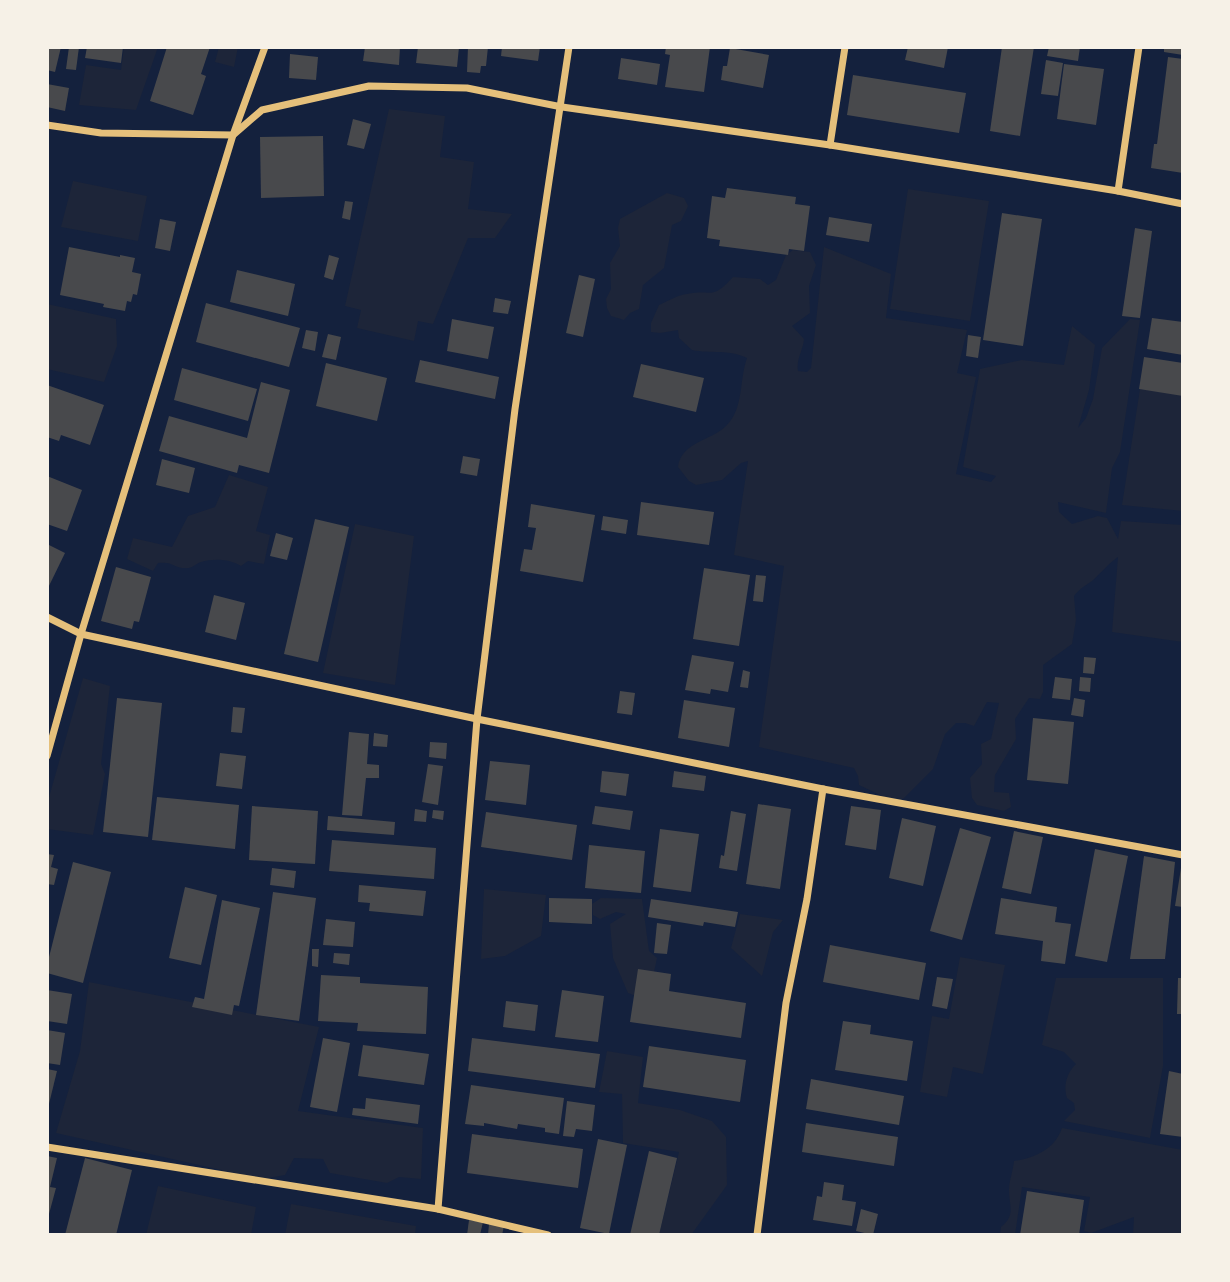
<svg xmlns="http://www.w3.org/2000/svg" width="1230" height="1282" viewBox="0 0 1230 1282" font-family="'Source Sans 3',sans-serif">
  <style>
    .green { fill: #1d2539 }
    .building { fill: #48494c }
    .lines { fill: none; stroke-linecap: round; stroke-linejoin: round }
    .minor { stroke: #e5c07b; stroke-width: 7 }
  </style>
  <rect width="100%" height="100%" fill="#14213d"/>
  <g class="green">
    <path d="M 124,47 L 158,47 L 136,110 L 79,105 L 86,65 L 121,70 Z"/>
    <path d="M 219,47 L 238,47 L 234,67 L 215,62 Z"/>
    <path d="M 389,109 L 445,116 L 440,157 L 474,162 L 468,209 L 512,214 L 495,238 L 468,238 L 433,324 L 418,321 L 414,341 L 357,328 L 361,310 L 345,306 Z"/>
    <path d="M 73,181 L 147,196 L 138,241 L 61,227 Z"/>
    <path d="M 908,189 L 989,201 L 970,321 L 890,309 Z"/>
    <path d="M 667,193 L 684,198 L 688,206 L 681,221 L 672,225 L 664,268 L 643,285 L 639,309 L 630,313 L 624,320 L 611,316 L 607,308 L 606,299 L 611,289 L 610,263 L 620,246 L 618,228 L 620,219 Z"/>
    <path d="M 824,247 L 891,274 L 886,318 L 967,330 L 957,373 L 976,377 L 956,474 L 991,482 L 996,476 L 963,467 L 980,369 L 1022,360 L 1064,365 L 1072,326 L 1095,345 L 1089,390 L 1078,428 L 1086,418 L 1093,399 L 1102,348 L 1130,319 L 1140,320 L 1120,452 L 1112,468 L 1106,513 L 1058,502 L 1059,512 L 1072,524 L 1098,516 L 1107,518 L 1118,539 L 1121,521 L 1183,525 L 1183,642 L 1112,632 L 1118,557 C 1108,564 1101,573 1092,581 C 1085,586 1079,589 1074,596 L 1076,620 L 1072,644 L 1043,665 L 1043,692 L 1040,699 L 1029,698 L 1015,719 L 1016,739 L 995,775 L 994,792 L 1009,793 L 1011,807 L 1004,811 L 977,805 L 972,798 L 970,778 L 982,764 L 981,744 L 991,739 L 999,703 L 987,702 L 974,726 L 965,723 L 956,723 L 945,734 L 933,769 L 903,799 L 884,797 L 859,785 L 858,776 L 854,768 L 759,747 L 784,566 L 734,555 L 748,461 L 741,463 L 722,480 L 696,485 L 689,481 L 678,467 C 681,442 711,441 726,426 C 744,409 739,380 747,358 C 729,349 711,354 692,350 L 679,338 L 678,330 L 660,333 L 651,332 L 651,323 L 659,305 C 668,301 678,295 687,294 C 713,289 711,301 733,277 L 760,279 L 768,285 L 776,280 L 786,255 L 793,250 L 810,252 L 816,265 L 809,286 L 810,313 L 792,326 L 804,339 C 803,351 796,359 798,371 L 807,372 L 811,368 Z"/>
    <path d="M 47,304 L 116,319 L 117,346 L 104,382 L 47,369 Z"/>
    <path d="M 1140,389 L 1183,395 L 1183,511 L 1122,505 Z"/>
    <path d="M 229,475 L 268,487 L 256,531 L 270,535 L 264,564 L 248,561 L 241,566 C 230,559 214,558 201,562 C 195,564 192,569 185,568 C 174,568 173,561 158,563 L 153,571 L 127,559 L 133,538 L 172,547 L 188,516 L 215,507 Z"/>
    <path d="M 355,524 L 414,536 L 395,685 L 323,673 Z"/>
    <path d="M 83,678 L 110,686 L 101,764 L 105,774 L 93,835 L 47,829 L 47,804 Z"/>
    <path d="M 484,889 L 546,895 L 541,936 L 505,956 L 481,959 Z"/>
    <path d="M 601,898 L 642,899 L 649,951 L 657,958 L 653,977 L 636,996 L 628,993 L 613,958 L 610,924 L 626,914 L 616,912 L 600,919 L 593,915 L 592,904 Z"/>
    <path d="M 740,914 L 783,920 L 773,932 L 762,976 L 731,948 Z"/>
    <path d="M 960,957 L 1005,965 L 983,1074 L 953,1067 L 947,1097 L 920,1092 L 932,1016 L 949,1019 Z"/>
    <path d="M 1056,978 L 1163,978 L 1163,1066 L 1150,1138 L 1064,1121 L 1075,1110 L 1074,1103 L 1067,1098 C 1063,1085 1067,1073 1076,1064 L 1064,1052 L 1042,1045 Z"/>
    <path d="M 89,982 L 319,1027 L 298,1111 L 423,1128 L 421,1179 L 399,1177 L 387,1183 L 330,1173 L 323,1159 L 294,1158 L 285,1175 L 262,1179 L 56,1133 L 80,1051 Z"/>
    <path d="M 607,1051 L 643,1057 L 638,1103 L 680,1110 L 712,1121 L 726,1137 L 727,1185 L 691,1235 L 659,1235 L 679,1152 L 623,1143 L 622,1094 L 599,1092 Z"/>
    <path d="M 1062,1128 L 1183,1150 L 1183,1235 L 1133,1235 L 1134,1217 L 1091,1233 L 1084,1231 L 1090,1197 L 1022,1187 L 1015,1235 L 1000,1235 L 1001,1227 C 1016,1215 1009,1206 1009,1190 C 1009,1181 1013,1171 1014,1161 C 1035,1158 1055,1149 1062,1128 Z"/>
    <path d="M 158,1186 L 256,1207 L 251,1235 L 146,1235 Z"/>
    <path d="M 291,1204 L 416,1226 L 415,1235 L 285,1235 Z"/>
  </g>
  <g class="building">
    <path d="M 47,47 L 61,47 L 55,72 L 47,70 Z"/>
    <path d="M 69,47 L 79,47 L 76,70 L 66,69 Z"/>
    <path d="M 87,47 L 123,47 L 121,63 L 85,58 Z"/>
    <path d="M 167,47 L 210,47 L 201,74 L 206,76 L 193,115 L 150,101 Z"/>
    <path d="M 365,47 L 400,47 L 399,65 L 363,61 Z"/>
    <path d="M 418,47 L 459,47 L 457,67 L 416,63 Z"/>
    <path d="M 468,47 L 488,47 L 486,66 L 481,66 L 480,73 L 467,72 Z"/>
    <path d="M 502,47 L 540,47 L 538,61 L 501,56 Z"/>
    <path d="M 666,47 L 710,47 L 704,92 L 665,87 L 670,55 L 665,54 Z"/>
    <path d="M 908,47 L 948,47 L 944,68 L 905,60 Z"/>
    <path d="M 1002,47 L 1034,47 L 1020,136 L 990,131 Z"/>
    <path d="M 1049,47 L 1080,47 L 1078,61 L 1047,56 Z"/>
    <path d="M 1164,47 L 1183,47 L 1183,55 L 1164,52 Z"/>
    <path d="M 730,48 L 769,55 L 763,88 L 721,80 L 723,66 L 727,66 Z"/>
    <path d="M 290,54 L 318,57 L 316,80 L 289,78 Z"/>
    <path d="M 1168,57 L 1183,59 L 1183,173 L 1151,168 L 1154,144 L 1157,144 Z"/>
    <path d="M 621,58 L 660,64 L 657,85 L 618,79 Z"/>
    <path d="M 1046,60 L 1063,63 L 1058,96 L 1041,94 Z"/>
    <path d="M 1064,64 L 1104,69 L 1096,125 L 1057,119 Z"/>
    <path d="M 853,75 L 966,93 L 959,133 L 847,115 Z"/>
    <path d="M 47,84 L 69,88 L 65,111 L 47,107 Z"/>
    <path d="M 353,119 L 371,124 L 364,149 L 347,145 Z"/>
    <path d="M 323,136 L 324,196 L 261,198 L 260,137 Z"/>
    <path d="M 727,188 L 796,197 L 795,204 L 810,206 L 804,251 L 789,249 L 788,255 L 719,246 L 720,240 L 707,238 L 712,196 L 725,198 Z"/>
    <path d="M 345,201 L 353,202 L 350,220 L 342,218 Z"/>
    <path d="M 1002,213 L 1042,219 L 1023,346 L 983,340 Z"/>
    <path d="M 829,217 L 872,224 L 869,242 L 826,235 Z"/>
    <path d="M 160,219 L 176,222 L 170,251 L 155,248 Z"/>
    <path d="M 1135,228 L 1152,231 L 1140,318 L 1122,316 Z"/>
    <path d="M 69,247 L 120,257 L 120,255 L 135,258 L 132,272 L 141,274 L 137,295 L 133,294 L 131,302 L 127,301 L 125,311 L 103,307 L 104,304 L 60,295 Z"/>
    <path d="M 329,255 L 339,258 L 333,280 L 324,277 Z"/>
    <path d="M 237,270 L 295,284 L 288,316 L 230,302 Z"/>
    <path d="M 579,275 L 595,279 L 583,337 L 566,333 Z"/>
    <path d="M 495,298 L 511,301 L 508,314 L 493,312 Z"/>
    <path d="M 206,303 L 300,328 L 289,367 L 196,342 Z"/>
    <path d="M 1152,318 L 1183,322 L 1183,355 L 1147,349 Z"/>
    <path d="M 452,319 L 494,327 L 488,359 L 447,351 Z"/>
    <path d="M 306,330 L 318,332 L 315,351 L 302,348 Z"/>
    <path d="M 328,334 L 341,337 L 336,360 L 322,357 Z"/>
    <path d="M 968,335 L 981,337 L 978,358 L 966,356 Z"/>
    <path d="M 1144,357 L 1183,363 L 1183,396 L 1139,389 Z"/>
    <path d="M 420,360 L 499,377 L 495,399 L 415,382 Z"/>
    <path d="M 326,363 L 387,378 L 377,421 L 316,406 Z"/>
    <path d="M 641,364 L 704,378 L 696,412 L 633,397 Z"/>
    <path d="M 182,368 L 257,389 L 248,421 L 174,400 Z"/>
    <path d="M 261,382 L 290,390 L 269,473 L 239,465 L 237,473 L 159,451 L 169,416 L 247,438 Z"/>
    <path d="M 47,385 L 104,405 L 90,445 L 61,435 L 59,441 L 47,437 Z"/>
    <path d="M 463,456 L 480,459 L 477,476 L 460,473 Z"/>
    <path d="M 162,459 L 195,468 L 189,493 L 156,485 Z"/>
    <path d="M 47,476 L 82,490 L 67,531 L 47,524 Z"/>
    <path d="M 641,502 L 714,512 L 709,545 L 637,535 Z"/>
    <path d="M 531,504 L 595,515 L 583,582 L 520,571 L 524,549 L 532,550 L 536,528 L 528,527 Z"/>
    <path d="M 603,516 L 628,520 L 626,534 L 601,530 Z"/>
    <path d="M 315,519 L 349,527 L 318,662 L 284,654 Z"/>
    <path d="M 276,533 L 293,538 L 287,560 L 270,556 Z"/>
    <path d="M 47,544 L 65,553 L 47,590 Z"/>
    <path d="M 116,567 L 151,577 L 139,622 L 134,621 L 132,629 L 101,621 Z"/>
    <path d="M 704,568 L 750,575 L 739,646 L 693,639 Z"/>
    <path d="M 756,575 L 766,576 L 763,602 L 753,601 Z"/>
    <path d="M 214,595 L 245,603 L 236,640 L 205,632 Z"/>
    <path d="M 692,655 L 734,662 L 728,692 L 711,689 L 710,694 L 685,690 Z"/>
    <path d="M 1084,657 L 1096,658 L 1094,674 L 1083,673 Z"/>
    <path d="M 743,670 L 750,672 L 748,688 L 740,687 Z"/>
    <path d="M 1055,677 L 1072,679 L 1070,700 L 1052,698 Z"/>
    <path d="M 1080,677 L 1091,678 L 1090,692 L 1079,691 Z"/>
    <path d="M 620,691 L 635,693 L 632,715 L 617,713 Z"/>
    <path d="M 117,698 L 162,703 L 148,837 L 103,832 Z"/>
    <path d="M 1074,698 L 1085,700 L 1083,717 L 1071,715 Z"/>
    <path d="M 684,700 L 735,708 L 729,747 L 678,738 Z"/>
    <path d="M 233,707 L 245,708 L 242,733 L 231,732 Z"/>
    <path d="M 1033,718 L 1074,722 L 1068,784 L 1027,780 Z"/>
    <path d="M 349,732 L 369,734 L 367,764 L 379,765 L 379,778 L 366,778 L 362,816 L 342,815 Z"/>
    <path d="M 374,733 L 388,735 L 387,747 L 373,746 Z"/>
    <path d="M 430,742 L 447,743 L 446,759 L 429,757 Z"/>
    <path d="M 220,753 L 246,756 L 242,789 L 216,786 Z"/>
    <path d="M 490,761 L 530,765 L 526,805 L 485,800 Z"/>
    <path d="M 428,764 L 443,766 L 438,805 L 422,802 Z"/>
    <path d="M 602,771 L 629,774 L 626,796 L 600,792 Z"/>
    <path d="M 674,771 L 706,776 L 704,791 L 672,787 Z"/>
    <path d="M 157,797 L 239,805 L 235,849 L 152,840 Z"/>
    <path d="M 758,804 L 791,809 L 780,889 L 746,884 Z"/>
    <path d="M 252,806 L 318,811 L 315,864 L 249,860 Z"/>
    <path d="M 595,806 L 633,811 L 630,830 L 592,824 Z"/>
    <path d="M 851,806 L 881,810 L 876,850 L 845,845 Z"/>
    <path d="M 415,809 L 427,811 L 426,822 L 414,821 Z"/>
    <path d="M 433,810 L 444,811 L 443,820 L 432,818 Z"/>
    <path d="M 731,811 L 746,814 L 737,871 L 719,868 L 721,855 L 724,856 Z"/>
    <path d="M 486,812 L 577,825 L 572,860 L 481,847 Z"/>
    <path d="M 328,816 L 395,822 L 394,835 L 327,830 Z"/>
    <path d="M 902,818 L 936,826 L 923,886 L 889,878 Z"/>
    <path d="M 960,828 L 991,837 L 962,940 L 930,931 Z"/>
    <path d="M 660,829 L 699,834 L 691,892 L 653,887 Z"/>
    <path d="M 1014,831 L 1043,837 L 1031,894 L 1002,888 Z"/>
    <path d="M 332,840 L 436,848 L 434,879 L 329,871 Z"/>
    <path d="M 589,845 L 645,851 L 641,893 L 585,888 Z"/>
    <path d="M 1095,849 L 1128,856 L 1107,962 L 1075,956 Z"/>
    <path d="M 47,854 L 54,855 L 51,867 L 58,869 L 54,885 L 47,884 Z"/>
    <path d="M 1144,856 L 1175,862 L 1165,959 L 1130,959 Z"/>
    <path d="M 73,862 L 111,872 L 83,983 L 47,973 L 47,965 Z"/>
    <path d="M 272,868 L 296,871 L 294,888 L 270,885 Z"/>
    <path d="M 1181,868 L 1183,868 L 1183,907 L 1175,906 Z"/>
    <path d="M 359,885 L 426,891 L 423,916 L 369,911 L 370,903 L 358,902 Z"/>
    <path d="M 185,887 L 217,895 L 201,965 L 169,958 Z"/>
    <path d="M 273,892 L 316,898 L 299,1021 L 256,1015 Z"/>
    <path d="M 549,898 L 592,899 L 592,924 L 549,922 Z"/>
    <path d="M 1001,898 L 1057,907 L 1055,922 L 1071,924 L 1065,964 L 1041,961 L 1043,941 L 995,934 Z"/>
    <path d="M 651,899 L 738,912 L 735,927 L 704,922 L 703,926 L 648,917 Z"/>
    <path d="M 222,900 L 260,908 L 239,1006 L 234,1005 L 232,1015 L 192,1007 L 195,997 L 204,999 Z"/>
    <path d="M 326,919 L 355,922 L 353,947 L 323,945 Z"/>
    <path d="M 657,923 L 671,925 L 667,954 L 654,953 Z"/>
    <path d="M 830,945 L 926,963 L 919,1000 L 823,982 Z"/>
    <path d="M 312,949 L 319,949 L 318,967 L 312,966 Z"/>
    <path d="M 334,953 L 350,954 L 349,965 L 333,963 Z"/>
    <path d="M 638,969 L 671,974 L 669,991 L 746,1003 L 741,1038 L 630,1022 Z"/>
    <path d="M 321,975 L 360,977 L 360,983 L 428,987 L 426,1034 L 357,1031 L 358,1023 L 318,1021 Z"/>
    <path d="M 937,977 L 953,979 L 947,1009 L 932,1006 Z"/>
    <path d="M 1178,978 L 1183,978 L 1183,1014 L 1177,1014 Z"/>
    <path d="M 47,990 L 72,994 L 67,1024 L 47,1021 Z"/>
    <path d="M 562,990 L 604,996 L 598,1042 L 555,1037 Z"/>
    <path d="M 506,1001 L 538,1005 L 535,1031 L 503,1027 Z"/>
    <path d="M 843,1021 L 871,1025 L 870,1034 L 913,1041 L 907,1081 L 835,1070 Z"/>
    <path d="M 47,1030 L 65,1033 L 60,1065 L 47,1063 Z"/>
    <path d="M 323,1038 L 350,1043 L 337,1112 L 310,1107 Z"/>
    <path d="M 472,1038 L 600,1054 L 595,1088 L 468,1071 Z"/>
    <path d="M 363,1045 L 429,1054 L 424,1085 L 358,1076 Z"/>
    <path d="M 649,1046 L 746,1060 L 740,1102 L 643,1087 Z"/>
    <path d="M 47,1069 L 57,1071 L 48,1108 L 47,1108 Z"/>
    <path d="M 1169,1071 L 1183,1074 L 1183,1137 L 1160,1134 Z"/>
    <path d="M 811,1079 L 904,1096 L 899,1125 L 806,1109 Z"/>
    <path d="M 471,1085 L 564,1098 L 559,1134 L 545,1132 L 545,1128 L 518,1124 L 517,1129 L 484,1123 L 484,1126 L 465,1124 Z"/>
    <path d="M 366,1098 L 420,1105 L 418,1124 L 352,1115 L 353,1108 L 365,1109 Z"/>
    <path d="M 567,1101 L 595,1105 L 592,1131 L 576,1129 L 574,1137 L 563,1136 Z"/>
    <path d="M 806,1123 L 898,1137 L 894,1166 L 802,1152 Z"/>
    <path d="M 472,1134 L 583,1149 L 578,1188 L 467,1173 Z"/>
    <path d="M 598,1139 L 627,1145 L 609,1234 L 580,1228 Z"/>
    <path d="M 649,1151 L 677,1158 L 659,1235 L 630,1235 Z"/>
    <path d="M 47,1156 L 57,1158 L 50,1187 L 56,1188 L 49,1214 L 47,1214 Z"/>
    <path d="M 85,1158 L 132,1170 L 116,1235 L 65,1235 Z"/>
    <path d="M 824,1182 L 844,1185 L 842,1200 L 856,1202 L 852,1226 L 813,1220 L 817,1196 L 822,1197 Z"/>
    <path d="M 1027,1191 L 1084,1200 L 1079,1235 L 1020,1235 Z"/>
    <path d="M 861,1209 L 878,1214 L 873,1235 L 856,1231 Z"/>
    <path d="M 469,1220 L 483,1222 L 480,1235 L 467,1235 Z"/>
    <path d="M 489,1224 L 504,1226 L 502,1235 L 488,1235 Z"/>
  </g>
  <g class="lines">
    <g class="minor">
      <path d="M 47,125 L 101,133 L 233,135 L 262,110 L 369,86 L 467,88 L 562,107 L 830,145 L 1118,191 L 1183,204"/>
      <path d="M 830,145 L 845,47"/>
      <path d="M 1118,191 L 1139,47"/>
      <path d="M 47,617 L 81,634 L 477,719 L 823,789 L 1183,855"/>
      <path d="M 47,756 L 81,634 L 233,135 L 265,47"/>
      <path d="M 47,1147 L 438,1209"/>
      <path d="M 548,1235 L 438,1209 L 477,719 L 515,409 L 569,47"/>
      <path d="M 757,1235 L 786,1003 L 807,899 L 823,789"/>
    </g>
  </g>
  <rect width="1230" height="1282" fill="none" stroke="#f6f1e7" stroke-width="98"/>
</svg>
